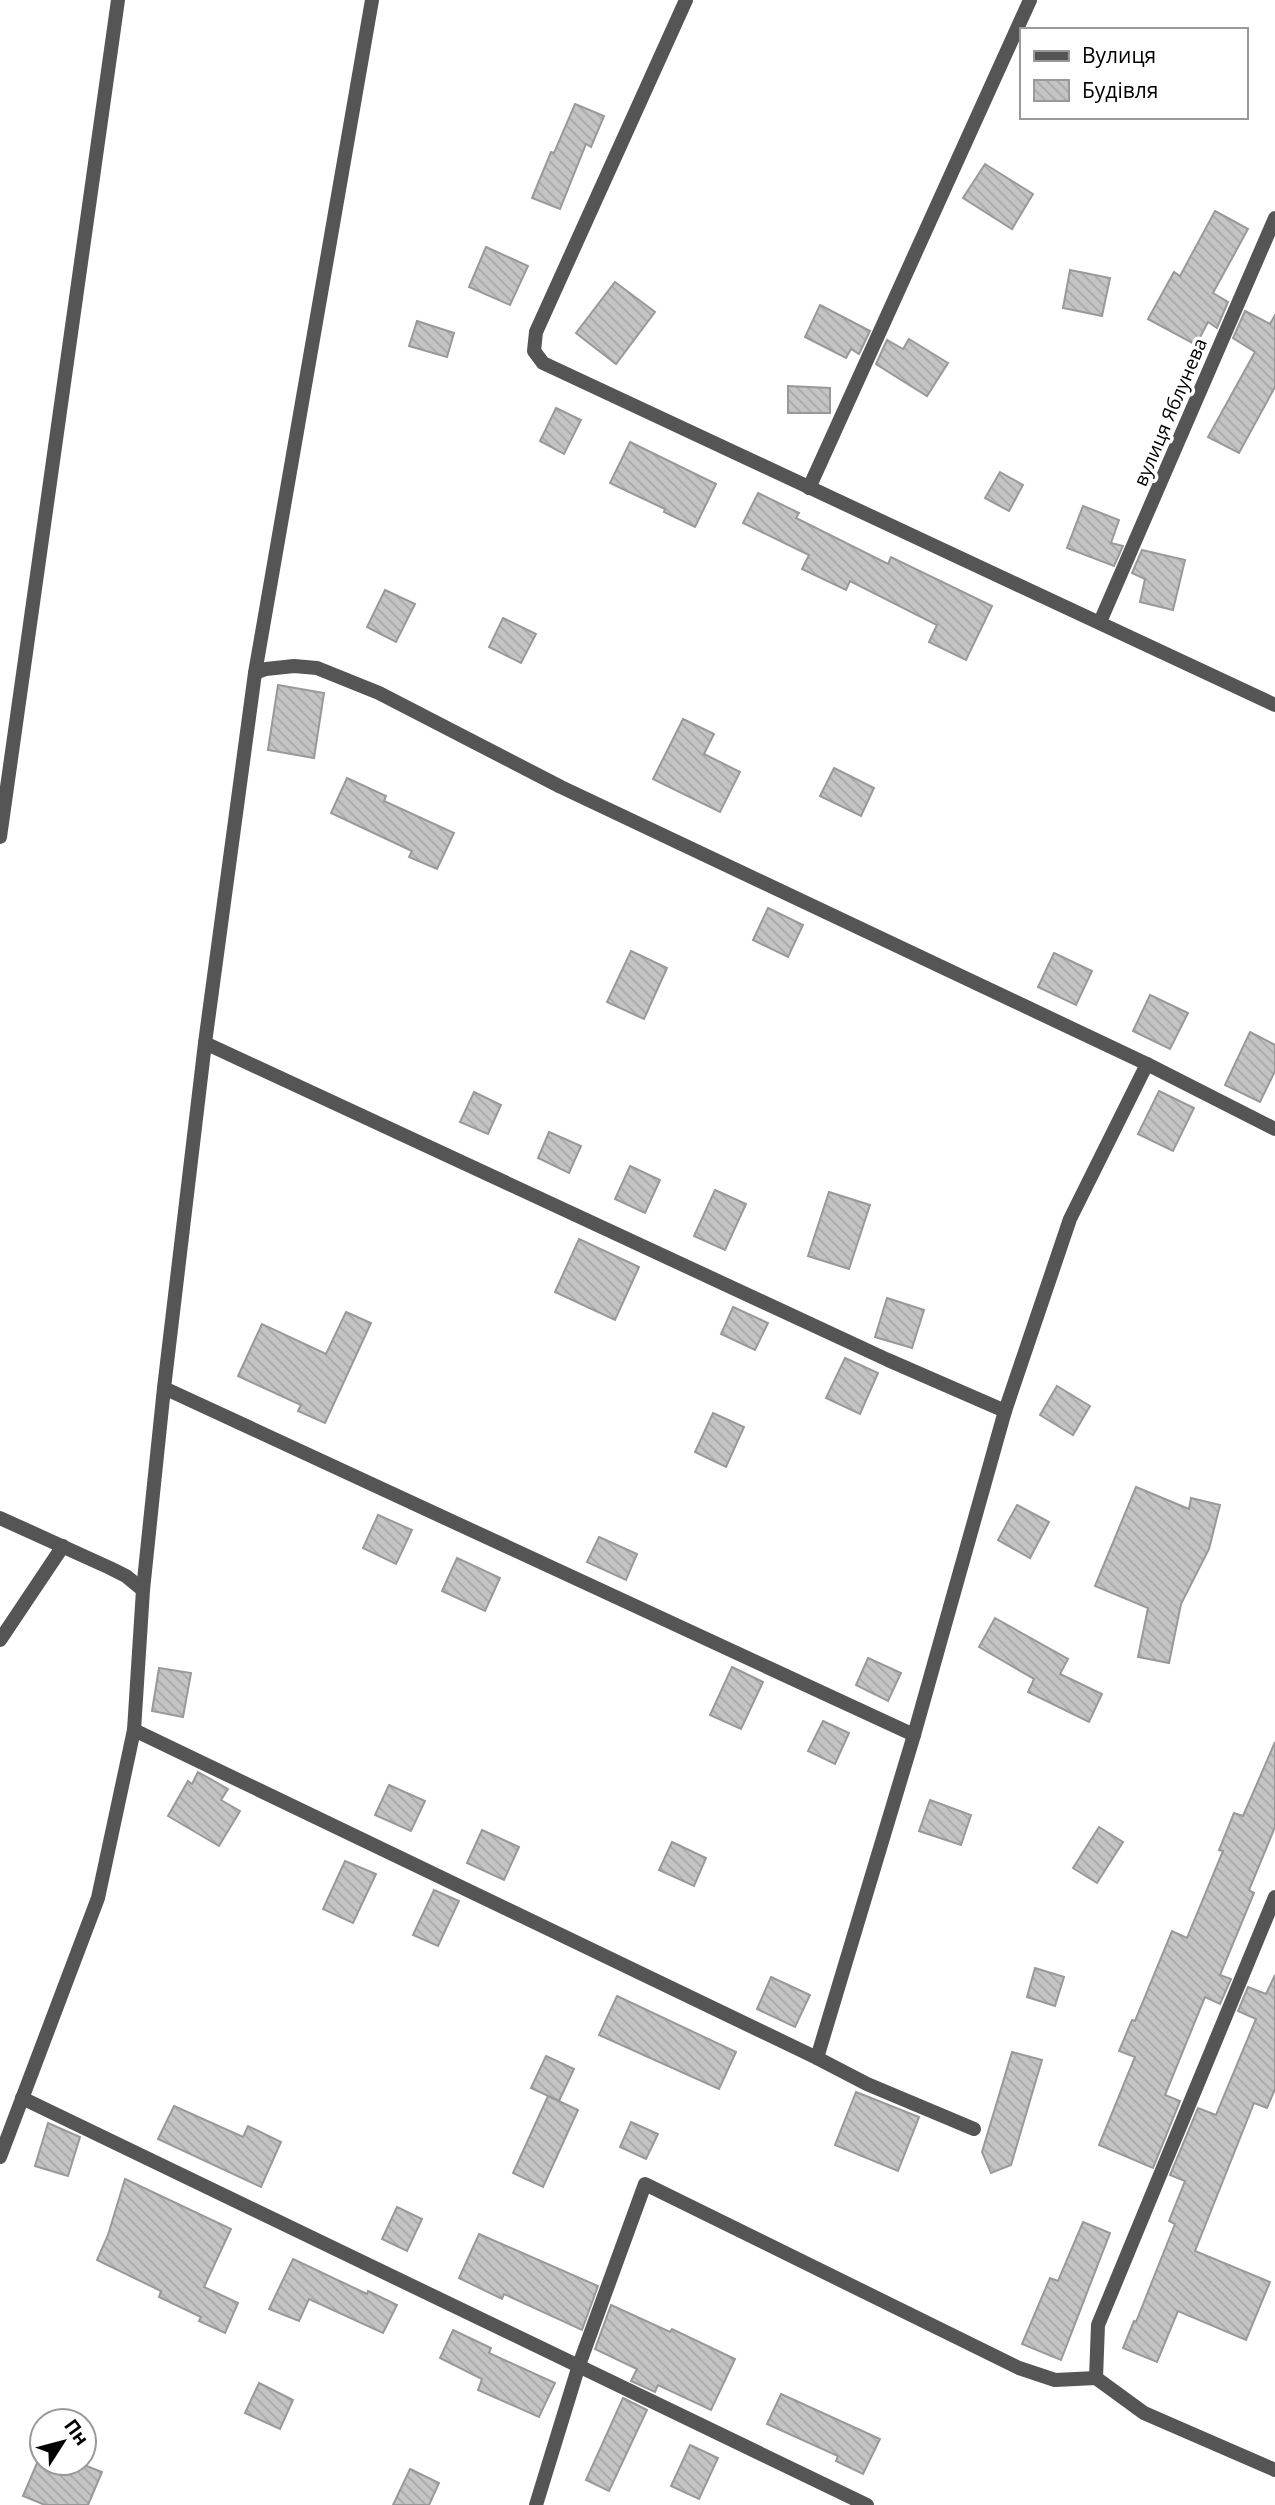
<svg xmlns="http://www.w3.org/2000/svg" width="1275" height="2505" viewBox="0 0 1275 2505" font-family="'Open Sans',sans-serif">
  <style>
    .building { fill: url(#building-back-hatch); stroke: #999; stroke-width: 2 }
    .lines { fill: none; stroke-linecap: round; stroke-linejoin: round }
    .service { stroke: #555; stroke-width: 14 }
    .minor { stroke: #555; stroke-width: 14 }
    .labels { text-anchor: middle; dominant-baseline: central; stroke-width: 7; stroke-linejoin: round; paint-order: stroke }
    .street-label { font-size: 19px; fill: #000; stroke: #fff }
  </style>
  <defs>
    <pattern id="building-back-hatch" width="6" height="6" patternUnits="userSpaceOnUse" patternTransform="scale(1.75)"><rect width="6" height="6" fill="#c4c4c4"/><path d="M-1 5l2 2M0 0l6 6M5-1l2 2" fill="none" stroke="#a7a7a7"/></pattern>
  </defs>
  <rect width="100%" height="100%" fill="#fff"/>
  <g class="building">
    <path d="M 575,104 L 604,116 L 591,147 L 586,144 L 560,209 L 532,198 L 551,152 L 554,153 Z"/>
    <path d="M 985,164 L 1033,194 L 1012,229 L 963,198 Z"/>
    <path d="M 1215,211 L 1248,229 L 1213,293 L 1228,302 L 1217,328 L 1208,322 L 1196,345 L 1148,319 L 1174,272 L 1180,276 Z"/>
    <path d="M 486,247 L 528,266 L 510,305 L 469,287 Z"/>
    <path d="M 1070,270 L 1110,278 L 1102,316 L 1063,308 Z"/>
    <path d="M 615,282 L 655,312 L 616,364 L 576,333 Z"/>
    <path d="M 820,305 L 870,331 L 859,354 L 851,349 L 846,358 L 805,337 Z"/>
    <path d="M 1245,311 L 1270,324 L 1275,315 L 1275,387 L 1239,453 L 1208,437 L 1255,352 L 1233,338 Z"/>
    <path d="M 417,321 L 454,333 L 447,357 L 409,346 Z"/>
    <path d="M 909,339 L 948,363 L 927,396 L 876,364 L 887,340 L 903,349 Z"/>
    <path d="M 788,386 L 830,388 L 830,413 L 788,413 Z"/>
    <path d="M 556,408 L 581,420 L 564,454 L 540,441 Z"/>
    <path d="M 630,442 L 716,484 L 695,527 L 664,512 L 665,509 L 610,483 Z"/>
    <path d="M 1000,472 L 1023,485 L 1009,511 L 985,498 Z"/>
    <path d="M 758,493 L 799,513 L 796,518 L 888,564 L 891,557 L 992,606 L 966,660 L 929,642 L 937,625 L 850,581 L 846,590 L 802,569 L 809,555 L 743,523 Z"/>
    <path d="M 1083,506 L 1119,520 L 1111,543 L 1123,546 L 1114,566 L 1067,548 Z"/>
    <path d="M 1142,550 L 1185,560 L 1173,610 L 1140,602 L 1145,579 L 1132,573 Z"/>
    <path d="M 385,590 L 415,604 L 396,642 L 367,627 Z"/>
    <path d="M 503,618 L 536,634 L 521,663 L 489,647 Z"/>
    <path d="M 278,685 L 324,693 L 314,758 L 268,750 Z"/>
    <path d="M 683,719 L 714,734 L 704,754 L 740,772 L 720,812 L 653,779 Z"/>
    <path d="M 834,768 L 874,788 L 861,816 L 820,796 Z"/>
    <path d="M 347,778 L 386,796 L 384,801 L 454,833 L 437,869 L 409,857 L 412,851 L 331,813 Z"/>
    <path d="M 768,908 L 803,925 L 788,957 L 753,940 Z"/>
    <path d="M 631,951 L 667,968 L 644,1019 L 607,1002 Z"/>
    <path d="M 1054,953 L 1092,971 L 1076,1005 L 1038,987 Z"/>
    <path d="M 1150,995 L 1188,1013 L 1170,1049 L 1133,1031 Z"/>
    <path d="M 1250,1032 L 1275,1045 L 1275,1071 L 1260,1102 L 1225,1085 Z"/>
    <path d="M 1159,1091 L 1194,1108 L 1173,1151 L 1138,1134 Z"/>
    <path d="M 474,1092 L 501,1105 L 488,1134 L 460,1122 Z"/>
    <path d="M 549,1132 L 581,1146 L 569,1173 L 538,1158 Z"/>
    <path d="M 630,1166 L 660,1180 L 645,1213 L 615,1199 Z"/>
    <path d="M 715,1190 L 746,1204 L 725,1250 L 694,1236 Z"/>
    <path d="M 829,1192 L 870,1205 L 849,1269 L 808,1256 Z"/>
    <path d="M 579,1239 L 639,1267 L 615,1320 L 555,1292 Z"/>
    <path d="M 887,1298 L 924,1310 L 912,1348 L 875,1337 Z"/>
    <path d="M 733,1307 L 768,1323 L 755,1350 L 721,1334 Z"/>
    <path d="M 346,1312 L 371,1323 L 325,1423 L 298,1411 L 301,1405 L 238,1376 L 262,1324 L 326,1354 Z"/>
    <path d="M 845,1358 L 878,1373 L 860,1414 L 826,1398 Z"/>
    <path d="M 1057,1386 L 1090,1406 L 1073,1435 L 1040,1415 Z"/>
    <path d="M 713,1413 L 744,1427 L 726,1467 L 695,1452 Z"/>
    <path d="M 1136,1487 L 1189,1509 L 1191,1498 L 1220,1505 L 1209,1549 L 1181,1604 L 1169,1663 L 1138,1657 L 1148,1608 L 1095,1586 Z"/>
    <path d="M 1017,1505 L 1049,1522 L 1030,1558 L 998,1540 Z"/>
    <path d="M 378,1515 L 412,1530 L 396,1564 L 363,1548 Z"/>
    <path d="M 599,1537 L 637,1554 L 626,1580 L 587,1562 Z"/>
    <path d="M 457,1558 L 500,1578 L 485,1611 L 442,1591 Z"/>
    <path d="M 995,1618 L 1068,1659 L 1060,1674 L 1102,1694 L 1089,1722 L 1028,1692 L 1034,1679 L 979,1647 Z"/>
    <path d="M 868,1658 L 901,1673 L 888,1701 L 856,1685 Z"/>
    <path d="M 732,1667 L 763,1682 L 741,1729 L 710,1715 Z"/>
    <path d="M 159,1668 L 191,1673 L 183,1717 L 152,1711 Z"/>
    <path d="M 823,1721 L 849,1733 L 835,1764 L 808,1751 Z"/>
    <path d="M 1275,1742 L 1275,1827 L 1249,1890 L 1254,1893 L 1220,1975 L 1231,1979 L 1220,2004 L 1205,1997 L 1165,2095 L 1180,2101 L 1153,2168 L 1099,2145 L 1135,2057 L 1119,2051 L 1132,2020 L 1135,2021 L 1172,1931 L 1187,1938 L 1223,1851 L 1219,1850 L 1234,1813 L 1243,1816 Z"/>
    <path d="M 198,1772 L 228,1789 L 221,1800 L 240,1811 L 219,1846 L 168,1816 L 188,1781 L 192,1784 Z"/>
    <path d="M 389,1785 L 425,1801 L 411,1831 L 375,1815 Z"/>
    <path d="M 930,1800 L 971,1815 L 961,1845 L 919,1831 Z"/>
    <path d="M 1099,1827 L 1123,1842 L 1097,1883 L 1073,1868 Z"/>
    <path d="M 482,1830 L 519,1847 L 504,1880 L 467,1863 Z"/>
    <path d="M 672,1842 L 706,1858 L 694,1886 L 659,1870 Z"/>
    <path d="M 345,1861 L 376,1874 L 353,1923 L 323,1909 Z"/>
    <path d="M 434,1890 L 459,1901 L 438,1946 L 413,1935 Z"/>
    <path d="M 1035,1968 L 1064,1977 L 1055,2006 L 1027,1997 Z"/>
    <path d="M 1275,1975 L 1275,2089 L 1267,2108 L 1254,2103 L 1195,2251 L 1270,2282 L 1246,2340 L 1178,2311 L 1157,2362 L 1123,2348 L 1134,2321 L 1136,2322 L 1175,2224 L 1169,2221 L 1185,2181 L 1170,2175 L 1198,2108 L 1216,2115 L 1256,2019 L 1238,2011 L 1248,1987 L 1266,1994 Z"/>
    <path d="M 771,1977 L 810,1995 L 795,2027 L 757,2009 Z"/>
    <path d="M 617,1996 L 736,2052 L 719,2089 L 599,2035 Z"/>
    <path d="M 1012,2052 L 1042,2060 L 1011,2165 L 991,2173 L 982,2152 Z"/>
    <path d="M 546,2056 L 574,2069 L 559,2101 L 531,2088 Z"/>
    <path d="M 856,2092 L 919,2117 L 898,2171 L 835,2145 Z"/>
    <path d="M 548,2096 L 578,2110 L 543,2187 L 513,2173 Z"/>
    <path d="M 174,2106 L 243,2137 L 248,2126 L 281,2142 L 261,2187 L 158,2139 Z"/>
    <path d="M 631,2122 L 658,2134 L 646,2159 L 620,2147 Z"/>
    <path d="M 48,2123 L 80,2137 L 68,2176 L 35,2166 Z"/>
    <path d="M 125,2179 L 231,2229 L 204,2287 L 238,2303 L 225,2333 L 199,2321 L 201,2317 L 159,2297 L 161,2291 L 97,2260 L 108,2235 Z"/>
    <path d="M 397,2207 L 422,2219 L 407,2251 L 382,2239 Z"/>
    <path d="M 1083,2222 L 1110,2233 L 1061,2360 L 1022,2344 L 1050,2278 L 1058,2281 Z"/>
    <path d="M 479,2234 L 598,2286 L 582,2330 L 504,2294 L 502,2299 L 459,2278 Z"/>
    <path d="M 293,2259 L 367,2294 L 368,2291 L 397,2305 L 383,2333 L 309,2299 L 299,2321 L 269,2309 Z"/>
    <path d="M 611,2305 L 670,2332 L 672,2329 L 735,2359 L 711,2410 L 658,2385 L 655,2392 L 631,2381 L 637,2369 L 595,2349 Z"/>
    <path d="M 453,2330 L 491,2348 L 489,2353 L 555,2383 L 539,2417 L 478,2390 L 482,2379 L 440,2358 Z"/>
    <path d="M 259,2383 L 293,2400 L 280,2429 L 245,2413 Z"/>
    <path d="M 781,2394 L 880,2439 L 863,2474 L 836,2461 L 838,2456 L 767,2424 Z"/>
    <path d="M 623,2398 L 647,2410 L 609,2491 L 586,2480 Z"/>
    <path d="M 690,2445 L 718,2458 L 699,2499 L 671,2486 Z"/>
    <path d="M 37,2463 L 79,2463 L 102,2472 L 88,2505 L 45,2505 L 23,2496 Z"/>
    <path d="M 410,2469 L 439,2483 L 429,2505 L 393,2505 Z"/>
  </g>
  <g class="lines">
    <g class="service">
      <path d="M 1005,1411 L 1070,1219 L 1147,1064"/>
      <path d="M 0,1640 L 63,1546"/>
      <path d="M 817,2058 L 867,2084 L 974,2129"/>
      <path d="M 536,2505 L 579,2365 L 645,2184 L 1019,2368 L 1055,2380 L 1096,2378"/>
    </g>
    <g class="minor">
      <path d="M 686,0 L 536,332 L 534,351 L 543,363 L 1275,705"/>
      <path d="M 809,488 L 1030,0"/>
      <path d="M 1100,622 L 1275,218"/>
      <path d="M 255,673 L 266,669 L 294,666 L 317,668 L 379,693 L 561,787 L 1147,1064 L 1275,1129"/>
      <path d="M 0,837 L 118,0"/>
      <path d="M 164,1388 L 914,1735"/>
      <path d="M 0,1518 L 110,1568 L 126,1576 L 143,1590"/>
      <path d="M 134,1730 L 817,2058 L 914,1735 L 1005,1411 L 888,1360 L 205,1043"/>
      <path d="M 1275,1897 L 1098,2325 L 1096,2378 L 1144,2413 L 1275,2470"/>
      <path d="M 22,2098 L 867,2505"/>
      <path d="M 0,2157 L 98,1898 L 134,1730 L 143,1590 L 164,1388 L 205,1043 L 255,673 L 372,0"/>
    </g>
  </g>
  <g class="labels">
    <g class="street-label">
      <text transform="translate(1170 412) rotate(-67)">вулиця Яблунева</text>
    </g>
  </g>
  <rect x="1020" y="28" width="228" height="91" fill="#ffffff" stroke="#999999" stroke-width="2"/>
  <rect x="1034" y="51" width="35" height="10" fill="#555555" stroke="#999999" stroke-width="2"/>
  <text x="1082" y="63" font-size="21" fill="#000000">Вулиця</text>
  <rect x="1034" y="80" width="35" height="21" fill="url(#building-back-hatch)" stroke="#999999" stroke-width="2"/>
  <text x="1082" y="98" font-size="21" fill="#000000">Будівля</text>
  <g transform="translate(63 2442) rotate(54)"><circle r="33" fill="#ffffff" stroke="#999999" stroke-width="2"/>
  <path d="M0-5L12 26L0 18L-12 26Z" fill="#000000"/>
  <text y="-10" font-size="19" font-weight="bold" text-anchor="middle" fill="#000000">Пн</text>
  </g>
</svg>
